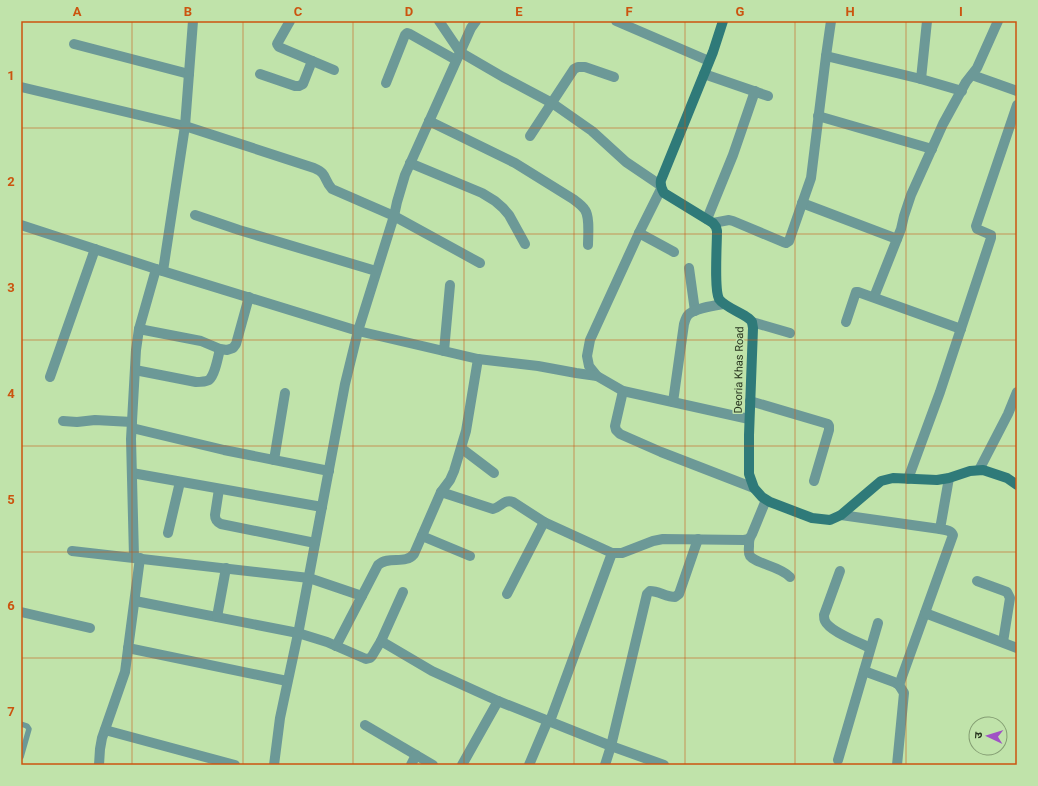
<svg xmlns="http://www.w3.org/2000/svg" width="1038" height="786" viewBox="0 0 1038 786" font-family="Roboto,'Noto Sans Devanagari',sans-serif">
  <style>
    .lines { fill: none; stroke-linecap: round; stroke-linejoin: round }
    .lane { stroke: #6c9997; stroke-width: 5.5 }
    .street { stroke: #6c9997; stroke-width: 10 }
    .secondary { stroke: #2f7a79; stroke-width: 10 }
    .grid { fill: none; stroke: #cb540f; stroke-width: 1; stroke-opacity: 0.55 }
    .labels { text-anchor: middle; dominant-baseline: central; stroke-width: 3; stroke-linejoin: round; paint-order: stroke }
    .street-label { font-size: 11px; fill: #293620; stroke: #c0e3aa }
    .neatline { fill: none; stroke: #cb540f; stroke-width: 1.5 }
    .grid-label { font-size: 13px; text-anchor: middle; font-weight: bold; fill: #cb540f }
  </style>
  <rect width="100%" height="100%" fill="#c0e3aa"/>
  <g class="lines">
    <path class="lane" d="M 21,724 L 27,726 L 29,729 L 21,757"/>
    <g class="street">
      <path d="M 290,21 L 277,44 L 279,47 L 334,70"/>
      <path d="M 439,21 L 460,52 L 503,77 L 552,103 L 592,131 L 626,162 L 660,185"/>
      <path d="M 616,21 L 709,61"/>
      <path d="M 74,44 L 189,74"/>
      <path d="M 826,56 L 921,79 L 962,91"/>
      <path d="M 260,74 L 295,86 L 299,86 L 303,84 L 312,61"/>
      <path d="M 704,74 L 768,96"/>
      <path d="M 972,75 L 1017,91"/>
      <path d="M 921,79 L 927,21"/>
      <path d="M 386,83 L 405,35 L 407,33 L 410,34 L 456,60"/>
      <path d="M 21,87 L 185,126 L 314,168 C 328,174 323,179 332,189 L 394,216 L 480,263"/>
      <path d="M 818,116 L 932,149"/>
      <path d="M 429,121 L 515,163 L 573,199 C 577,202 582,205 585,210 C 590,217 588,236 588,245"/>
      <path d="M 530,136 L 574,69 L 578,67 L 585,67 L 614,77"/>
      <path d="M 410,163 L 482,193 L 495,201 L 503,208 L 509,215 L 525,244"/>
      <path d="M 661,189 L 639,233 L 590,340 L 587,356 L 589,366 L 597,376 L 623,391 L 749,419"/>
      <path d="M 802,203 L 897,239"/>
      <path d="M 195,215 L 239,230 L 376,271"/>
      <path d="M 707,219 L 733,155 L 755,91"/>
      <path d="M 713,223 L 729,220 L 733,221 L 783,242 L 786,243 L 789,241 L 811,178 L 826,56 L 831,21"/>
      <path d="M 21,225 L 156,269 L 358,331 L 478,359 L 538,366 L 576,373 L 597,376"/>
      <path d="M 639,233 L 674,252"/>
      <path d="M 689,268 L 695,311"/>
      <path d="M 163,271 L 185,126 L 193,21"/>
      <path d="M 874,297 L 901,229 L 904,216 L 911,195 L 943,124 L 966,82 L 977,68 L 998,21"/>
      <path d="M 752,322 L 790,333"/>
      <path d="M 846,322 L 856,292 L 858,292 L 961,329"/>
      <path d="M 139,329 L 201,341 L 220,349 L 227,350 L 233,348 L 236,344 L 249,297"/>
      <path d="M 444,351 L 450,285"/>
      <path d="M 135,370 L 196,382 C 200,382 205,382 209,380 C 215,375 218,357 220,349"/>
      <path d="M 50,377 L 95,249"/>
      <path d="M 623,391 L 615,426 L 616,430 L 620,434 L 661,452 L 754,488"/>
      <path d="M 750,401 L 828,424 L 829,426 L 829,430 L 814,481"/>
      <path d="M 673,402 L 684,324 C 685,321 686,317 688,315 C 694,308 714,306 723,304"/>
      <path d="M 63,421 L 77,422 L 95,420 L 132,422"/>
      <path d="M 132,428 L 224,450 L 329,471"/>
      <path d="M 461,448 L 494,473"/>
      <path d="M 274,460 L 285,393"/>
      <path d="M 979,470 L 1008,414 L 1017,392"/>
      <path d="M 132,473 L 322,507"/>
      <path d="M 908,479 L 940,392 L 991,238 L 991,235 L 977,229 L 976,226 L 1017,105"/>
      <path d="M 219,489 L 215,515 C 215,520 217,522 221,524 L 315,543"/>
      <path d="M 441,492 L 493,509 C 501,507 504,499 513,502 L 544,522 L 612,553 L 622,553 L 653,541 L 663,539 L 744,540 L 749,539"/>
      <path d="M 766,500 L 752,534 C 749,539 749,541 749,546 C 749,549 748,553 750,556 C 756,564 780,566 790,577"/>
      <path d="M 841,515 L 940,529 C 945,530 951,530 953,535 L 899,685"/>
      <path d="M 940,529 L 949,478"/>
      <path d="M 168,533 L 180,482"/>
      <path d="M 422,536 L 470,556"/>
      <path d="M 72,551 L 309,578 L 362,596"/>
      <path d="M 134,557 L 131,439 L 136,350 L 139,329 L 156,269"/>
      <path d="M 840,571 L 824,615 C 824,617 824,619 825,621 C 830,632 859,642 870,648"/>
      <path d="M 977,581 L 1007,592 L 1010,598 L 1003,642"/>
      <path d="M 507,594 L 544,522"/>
      <path d="M 135,601 L 298,633 L 327,642 L 366,659 L 370,658 L 372,656 L 381,641 L 403,592"/>
      <path d="M 21,612 L 90,628"/>
      <path d="M 925,613 L 1017,648"/>
      <path d="M 217,617 L 226,568"/>
      <path d="M 381,641 L 432,671 L 498,701 L 611,746 L 664,765"/>
      <path d="M 336,646 L 378,565 C 389,555 405,565 414,554 L 441,492 L 450,480 L 454,471 L 466,431 L 478,359"/>
      <path d="M 128,648 L 287,681"/>
      <path d="M 864,671 L 894,682 L 899,685 L 904,693 L 897,765"/>
      <path d="M 550,721 L 612,553"/>
      <path d="M 365,725 L 433,765"/>
      <path d="M 105,730 L 235,765"/>
      <path d="M 838,760 L 878,623"/>
      <path d="M 99,765 L 100,749 L 102,738 L 125,672 L 140,558"/>
      <path d="M 274,765 L 280,718 L 299,629 L 345,384 L 358,331 L 394,216 L 397,202 L 405,175 L 471,28 L 476,21"/>
      <path d="M 411,765 L 416,755"/>
      <path d="M 462,765 L 498,701"/>
      <path d="M 529,765 L 548,720"/>
      <path d="M 605,765 L 611,746 L 647,594 L 650,591 C 659,591 666,597 675,597 L 679,594 L 698,539"/>
    </g>
    <path class="secondary" d="M 723,21 L 713,52 L 661,180 C 660,185 661,188 664,193 L 713,223 L 716,227 L 717,231 C 717,245 714,289 719,299 C 725,308 749,315 752,322 C 752,322 753,328 753,328 L 749,435 L 749,474 L 754,488 L 762,497 L 770,502 L 812,518 L 830,520 L 841,515 L 881,481 L 893,478 L 937,480 L 949,478 L 970,471 L 983,470 L 1007,478 L 1017,485"/>
  </g>
  <path class="grid" d="M 132,21 L 132,765M 243,21 L 243,765M 353,21 L 353,765M 464,21 L 464,765M 574,21 L 574,765M 685,21 L 685,765M 795,21 L 795,765M 906,21 L 906,765M 21,128 L 1017,128M 21,234 L 1017,234M 21,340 L 1017,340M 21,446 L 1017,446M 21,552 L 1017,552M 21,658 L 1017,658"/>
  <g class="labels">
    <g class="street-label">
      <text transform="translate(739 370) rotate(-89)">Deoria Khas Road</text>
    </g>
  </g>
  <rect width="1038" height="786" fill="none" stroke="#c0e3aa" stroke-width="44"/>
  <g transform="translate(988 736) rotate(274)"><circle r="19" fill="#c0e3aa" stroke="#849e73"/>
  <path d="M0-3L7 15L0 10L-7 15Z" fill="#a053c5"/>
  <text y="-6" font-size="11" font-weight="bold" text-anchor="middle" fill="#293620">उ</text>
  </g>
  <rect x="22" y="22" width="994" height="742" class="neatline"/>
  <g class="grid-label">
    <text x="77" y="16">A</text>
    <text x="188" y="16">B</text>
    <text x="298" y="16">C</text>
    <text x="409" y="16">D</text>
    <text x="519" y="16">E</text>
    <text x="629" y="16">F</text>
    <text x="740" y="16">G</text>
    <text x="850" y="16">H</text>
    <text x="961" y="16">I</text>
    <text x="11" y="80">1</text>
    <text x="11" y="186">2</text>
    <text x="11" y="292">3</text>
    <text x="11" y="398">4</text>
    <text x="11" y="504">5</text>
    <text x="11" y="610">6</text>
    <text x="11" y="716">7</text>
  </g>
</svg>
